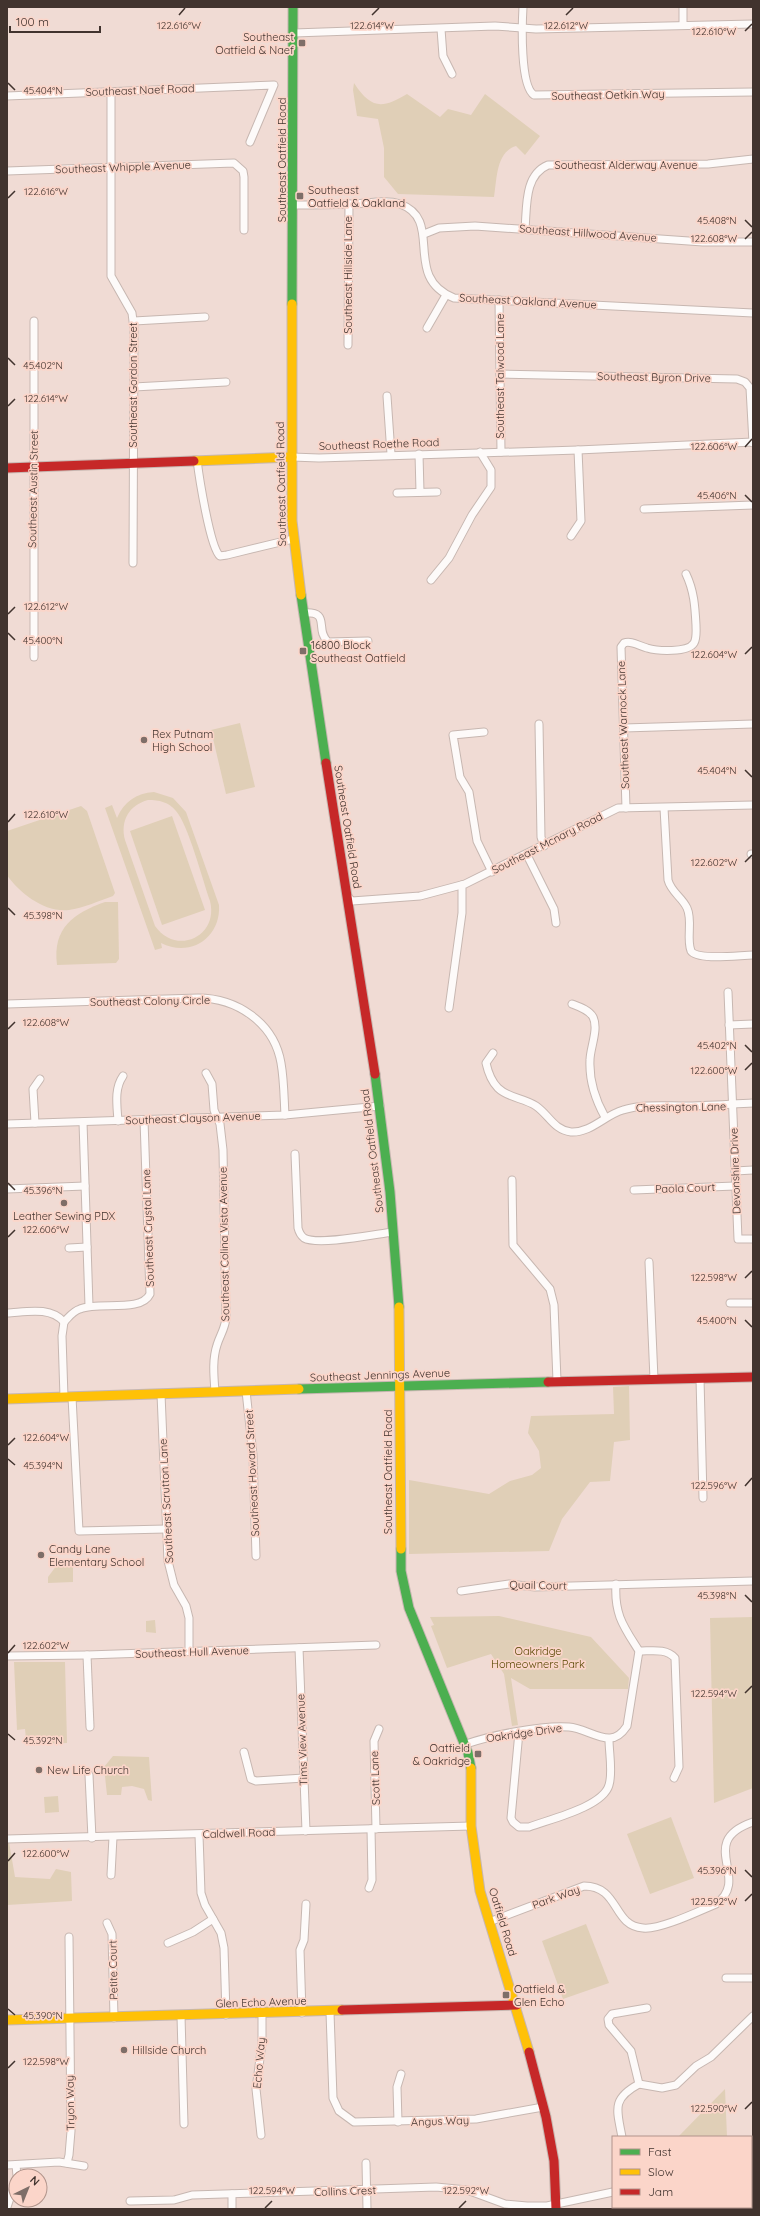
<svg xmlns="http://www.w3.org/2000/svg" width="760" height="2216" viewBox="0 0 760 2216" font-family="Quicksand,sans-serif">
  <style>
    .green { fill: #e0cfb7; fill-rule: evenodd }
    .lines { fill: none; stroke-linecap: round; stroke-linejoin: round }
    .street-casing { stroke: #c7b7b1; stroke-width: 9 }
    .fast-casing { stroke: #c7b7b1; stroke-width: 11 }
    .slow-casing { stroke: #c7b7b1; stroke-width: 11 }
    .jam-casing { stroke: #c7b7b1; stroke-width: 11 }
    .street { stroke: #fdfaf9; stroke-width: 7 }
    .fast { stroke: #4caf50; stroke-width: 9 }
    .slow { stroke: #ffc107; stroke-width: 9 }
    .jam { stroke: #c62828; stroke-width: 9 }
    .ticks { fill: none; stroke: #41332e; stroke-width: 1.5 }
    .poi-dot { fill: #7e6e68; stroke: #fbd5c9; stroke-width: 1.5 }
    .labels { text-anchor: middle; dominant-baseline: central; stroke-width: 3.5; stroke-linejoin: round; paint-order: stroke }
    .poi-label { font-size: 11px; fill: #41332e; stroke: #fbd5c9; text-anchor: start }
    .street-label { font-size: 11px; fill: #41332e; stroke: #fbd5c9 }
    .park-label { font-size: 11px; fill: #5a4804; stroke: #fbd5c9 }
    .ticks-label { font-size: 10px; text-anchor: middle; fill: #41332e; stroke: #fbd5c9; stroke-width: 3.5; stroke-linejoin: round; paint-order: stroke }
  </style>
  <rect width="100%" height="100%" fill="#f0dbd4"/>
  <g class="green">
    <path d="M 354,83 C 371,109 382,109 407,94 L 440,117 L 448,109 L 471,115 L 485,94 L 540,136 L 525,155 L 516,146 C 496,152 497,179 494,197 L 398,194 L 384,177 L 384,148 L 378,119 L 357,116 L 353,90 Z"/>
    <path d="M 240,723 L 255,787 L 226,794 L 211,730 Z"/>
    <path d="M 154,792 L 173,798 L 186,812 L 219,905 C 221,938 190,958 161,943 L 162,948 L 155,950 L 105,808 L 112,805 L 117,818 C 124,802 136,793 154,792 ZM 148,800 C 159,800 169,802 176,811 C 188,824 203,881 210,901 C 219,937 176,956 155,926 L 125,840 C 120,821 129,805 148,800 Z"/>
    <path d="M 81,806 L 87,811 L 115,893 L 113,896 C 99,901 83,908 69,910 C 45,913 19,893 7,875 L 7,831 Z"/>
    <path d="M 172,816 L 205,910 L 162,925 L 130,831 Z"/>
    <path d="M 105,902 L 118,902 L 119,959 L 116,963 L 57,965 C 52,928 74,913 105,902 Z"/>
    <path d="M 629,1386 L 630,1440 L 614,1442 L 610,1481 L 590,1482 L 562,1519 L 549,1551 L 409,1554 L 409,1480 L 489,1494 L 510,1481 L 532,1475 L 541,1468 L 539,1451 L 528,1433 L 531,1416 L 614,1414 L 613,1387 Z"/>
    <path d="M 73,1564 L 73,1582 L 48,1583 L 48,1577 L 57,1565 Z"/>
    <path d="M 499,1616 L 591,1637 L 629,1678 L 628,1689 L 530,1689 L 511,1678 L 518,1725 L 512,1726 L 504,1674 L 491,1654 L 447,1668 L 431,1626 L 434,1625 L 430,1617 Z"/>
    <path d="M 753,1617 L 753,1788 L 714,1803 L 710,1618 Z"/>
    <path d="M 155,1620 L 156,1633 L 146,1632 L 146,1621 Z"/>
    <path d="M 14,1662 L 65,1662 L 67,1743 L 37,1744 L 36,1738 L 26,1739 L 25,1729 L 17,1730 Z"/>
    <path d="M 113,1756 L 149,1757 L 152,1801 L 148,1800 L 144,1789 L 132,1786 L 122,1787 L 121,1795 L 107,1795 L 104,1767 Z"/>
    <path d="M 58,1796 L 59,1812 L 45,1813 L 44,1797 Z"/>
    <path d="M 671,1817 L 694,1878 L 650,1894 L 627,1834 Z"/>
    <path d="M 7,1842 L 9,1842 L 15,1877 L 50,1879 L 56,1869 L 71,1872 L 72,1901 L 7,1905 Z"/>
    <path d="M 586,1924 L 609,1983 L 563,1999 L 542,1941 Z"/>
    <path d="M 725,2089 L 727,2137 L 678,2137 Z"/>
  </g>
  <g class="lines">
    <g class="street-casing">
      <g id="street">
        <path d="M 523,7 C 522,24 520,86 534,95 L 753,92"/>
        <path d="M 683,7 L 683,25"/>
        <path d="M 441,29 L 443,56 L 452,74"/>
        <path d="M 294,33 L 495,26 L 536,29 L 753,24"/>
        <path d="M 111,92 L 111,276 L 132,313 L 134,329 L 133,563"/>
        <path d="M 7,96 L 274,85 L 250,142"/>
        <path d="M 7,171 L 234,163 L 243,171 L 244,177 L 244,230"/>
        <path d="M 293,205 C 312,205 330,205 349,204 C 365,204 385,199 400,204 C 445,220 401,277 454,298 L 753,313"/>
        <path d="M 525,229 C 527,207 524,175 548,165 L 708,164 L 753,159"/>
        <path d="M 424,234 L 439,228 L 475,226 L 703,242 L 753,242"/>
        <path d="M 499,300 L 501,452"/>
        <path d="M 34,321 L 34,657"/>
        <path d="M 134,321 L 205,317"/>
        <path d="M 427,328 L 446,295"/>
        <path d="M 348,345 L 349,204"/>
        <path d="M 500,374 L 737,379 L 745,382 L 750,388 L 753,443"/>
        <path d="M 134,387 L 226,382"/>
        <path d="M 387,396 L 391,454"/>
        <path d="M 419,454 L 420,492"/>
        <path d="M 292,457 L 319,458 L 578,450 L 753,442"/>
        <path d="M 197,460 C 199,476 210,548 220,556 L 227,555 L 293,539"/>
        <path d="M 397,493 L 437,492"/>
        <path d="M 644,509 L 753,505"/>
        <path d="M 571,536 L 581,521 L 578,450"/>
        <path d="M 431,580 L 449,558 L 472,515 L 491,487 L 491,470 L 480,452"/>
        <path d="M 303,613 C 332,611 314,629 328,642 L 368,641"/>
        <path d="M 539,724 L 541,837 L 544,846"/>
        <path d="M 624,728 L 753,724"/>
        <path d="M 484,732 L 453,735 L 460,777 L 469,792 L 477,841 L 492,872"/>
        <path d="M 626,808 L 621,647 L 624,643 C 631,640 639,646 647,648 C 657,651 688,653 694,643 C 697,638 696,630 696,625 C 695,606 694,591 686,574"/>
        <path d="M 664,808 L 668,880 C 671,892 682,897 687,908 C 693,921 686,938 691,951 C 698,961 740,955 753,955"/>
        <path d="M 751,854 L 753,854"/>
        <path d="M 527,855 L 554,909 L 556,923"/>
        <path d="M 347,896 L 352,901 L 420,896 L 465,884 L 618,808 L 753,805"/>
        <path d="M 728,992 L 738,1239 L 753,1239"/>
        <path d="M 7,1004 L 198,998 C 236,998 274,1022 281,1063 C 284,1080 284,1098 285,1115"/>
        <path d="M 572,1004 C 580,1007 589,1010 593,1017 C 599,1029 590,1048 590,1060 C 589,1081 595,1099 605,1117"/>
        <path d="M 449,1008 L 462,913 L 462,885"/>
        <path d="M 729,1025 L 753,1024"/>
        <path d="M 493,1053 L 486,1063 C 488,1072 491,1081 498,1088 C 508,1098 524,1098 536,1106 C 549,1115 554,1130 571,1132 C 591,1133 605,1115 623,1110 C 642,1104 664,1106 684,1106 C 707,1106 730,1104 753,1103"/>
        <path d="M 206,1073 L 212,1084 L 214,1110 L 220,1124 L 223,1150 L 226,1318 C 225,1329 220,1335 217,1345 C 212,1360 214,1377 215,1392"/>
        <path d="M 118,1121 C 117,1105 114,1089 123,1076"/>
        <path d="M 83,1122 L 89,1306"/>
        <path d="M 35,1123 L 33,1089 L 40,1079"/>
        <path d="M 7,1124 L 285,1115 L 380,1106"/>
        <path d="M 295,1154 L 298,1228 C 299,1232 300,1235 304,1238 C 318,1246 376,1234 393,1232"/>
        <path d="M 735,1171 L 753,1170"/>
        <path d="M 512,1180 L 513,1245 L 550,1289 L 554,1305 L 557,1381"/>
        <path d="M 7,1189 L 85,1186"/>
        <path d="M 634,1190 L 735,1186"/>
        <path d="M 69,1248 L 87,1247"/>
        <path d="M 649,1262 L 654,1379"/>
        <path d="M 730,1303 L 753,1303"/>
        <path d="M 7,1313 C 26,1312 50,1306 64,1322"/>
        <path d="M 64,1322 C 69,1317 73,1311 80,1309 C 99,1301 141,1313 150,1294 L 144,1120"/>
        <path d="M 700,1378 L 703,1498"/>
        <path d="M 246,1391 L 253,1455 L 256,1556"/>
        <path d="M 161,1394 L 168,1561 L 174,1585 L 186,1606 L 189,1618 L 189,1651"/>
        <path d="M 64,1397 L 62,1336 L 64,1322"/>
        <path d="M 72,1397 L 79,1531 L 166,1529"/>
        <path d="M 461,1591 L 509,1584 L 535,1587 L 753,1581"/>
        <path d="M 299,1648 L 306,1831"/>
        <path d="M 639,1651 C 652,1651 666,1648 675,1658 L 679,1767 L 674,1778"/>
        <path d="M 87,1655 L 90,1727"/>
        <path d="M 7,1656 L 87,1655 L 376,1645"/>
        <path d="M 519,1732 L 511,1818 L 513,1822 L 519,1827 L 529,1827 C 550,1819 603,1807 609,1785 C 613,1772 609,1753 609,1739"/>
        <path d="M 466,1744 C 493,1735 541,1725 569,1727 C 583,1728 598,1739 610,1738 C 618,1738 623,1732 627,1726 L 639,1651 C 624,1627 614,1615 616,1584"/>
        <path d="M 244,1752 L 251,1779 L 256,1781 L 304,1778"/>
        <path d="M 89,1775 L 92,1838"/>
        <path d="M 376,1829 L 374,1741 L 379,1729"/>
        <path d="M 199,1835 L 201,1893 L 205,1905 L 221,1933 L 224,1948 L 226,2015"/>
        <path d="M 7,1839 L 471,1826"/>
        <path d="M 111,1875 L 113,1837"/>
        <path d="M 369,1888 L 372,1880 L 371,1829"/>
        <path d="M 489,1922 L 584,1886 C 620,1886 612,1926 643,1928 C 660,1930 699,1911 716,1904 C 752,1878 695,1842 753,1822"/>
        <path d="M 107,1923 L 112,1934 L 114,2018"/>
        <path d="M 168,1943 L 193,1932 L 213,1919"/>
        <path d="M 726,1978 L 753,1978"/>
        <path d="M 330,2012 L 333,2098 L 339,2111 L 354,2122 L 476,2119 L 543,2107"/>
        <path d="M 302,2013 L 300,1950 L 304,1940 L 306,1904"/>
        <path d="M 181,2016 L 184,2124"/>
        <path d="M 639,2084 L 631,2051 L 609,2025 L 608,2019 L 612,2014 L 647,2008"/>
        <path d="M 398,2122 L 397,2087 L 401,2074"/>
        <path d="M 261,2135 L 256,2089 L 262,2043 L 262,2014"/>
        <path d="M 622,2137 C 617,2110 611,2099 639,2084 L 662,2088 L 676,2085 L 696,2066 L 711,2057 L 753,2016"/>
        <path d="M 67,2163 L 69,2155 L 71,2131 L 69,1937"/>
        <path d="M 366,2163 L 367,2209"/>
        <path d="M 7,2165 L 59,2162 L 84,2166"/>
        <path d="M 16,2165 L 17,2176"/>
        <path d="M 751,2191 L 753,2188"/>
        <path d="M 232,2194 L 232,2209"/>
        <path d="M 130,2201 L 174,2200 L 192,2195 L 436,2187 L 467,2190 L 505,2204 L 527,2206 L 547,2206 L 613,2192"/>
        <path d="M 7,2207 L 16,2180"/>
        <path d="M 704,2207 L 729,2207"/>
        <path d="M 658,2209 L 658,2207"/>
      </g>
    </g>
    <g class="fast-casing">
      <g id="fast">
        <path d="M 292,304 L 293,7"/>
        <path d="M 301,595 L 326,763"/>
        <path d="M 375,1074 L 390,1192 L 399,1307"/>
        <path d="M 299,1389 L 548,1382"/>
        <path d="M 401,1549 L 401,1571 L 409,1608 L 468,1753 L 471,1768"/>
      </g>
    </g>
    <g class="slow-casing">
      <g id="slow">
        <path d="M 292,304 L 292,521 L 301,595"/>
        <path d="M 194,461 L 292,457"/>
        <path d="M 399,1307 L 401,1549"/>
        <path d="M 7,1399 L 299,1389"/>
        <path d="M 471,1768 L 471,1826 L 480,1891 L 529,2052"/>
        <path d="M 7,2020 L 342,2010"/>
      </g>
    </g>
    <g class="jam-casing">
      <g id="jam">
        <path d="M 7,468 L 194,461"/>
        <path d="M 326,763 L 375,1074"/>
        <path d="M 548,1382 L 753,1377"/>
        <path d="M 342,2010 L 517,2005"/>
        <path d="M 529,2052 L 546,2117 L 554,2161 L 556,2209"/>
      </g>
    </g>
    <use href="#street" class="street"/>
    <use href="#fast" class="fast"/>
    <use href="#slow" class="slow"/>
    <use href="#jam" class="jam"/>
  </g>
  <path class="ticks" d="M 179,15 L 185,8M 372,15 L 379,8M 566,15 L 573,8M 745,31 L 752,24M 8,83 L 15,90M 8,198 L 15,191M 745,220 L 752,227M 745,239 L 752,232M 8,358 L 15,365M 8,406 L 15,399M 745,447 L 752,439M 745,495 L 752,502M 8,614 L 15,607M 8,633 L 15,640M 745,654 L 752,647M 745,770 L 752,777M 8,822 L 15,814M 745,862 L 752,855M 8,908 L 15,915M 8,1029 L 15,1022M 745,1045 L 752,1052M 745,1070 L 752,1063M 8,1183 L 15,1190M 8,1237 L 15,1230M 745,1278 L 752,1271M 745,1320 L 752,1327M 8,1445 L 15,1438M 8,1459 L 15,1465M 745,1486 L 752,1478M 745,1595 L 752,1602M 8,1653 L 15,1645M 745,1693 L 752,1686M 8,1734 L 15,1740M 8,1861 L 15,1853M 745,1870 L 752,1877M 745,1901 L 752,1894M 8,2009 L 15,2015M 8,2068 L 15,2061M 745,2109 L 752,2102M 265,2208 L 272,2201M 459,2208 L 466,2201"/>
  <g class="poi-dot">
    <rect x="298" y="39" width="8" height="8" rx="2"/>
    <rect x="296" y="192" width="8" height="8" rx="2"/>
    <rect x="299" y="647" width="8" height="8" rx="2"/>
    <circle cx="144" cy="740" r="4"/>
    <circle cx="64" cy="1203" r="4"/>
    <circle cx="41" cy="1555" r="4"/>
    <rect x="474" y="1750" width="8" height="8" rx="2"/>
    <circle cx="39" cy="1770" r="4"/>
    <rect x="502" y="1991" width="8" height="8" rx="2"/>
    <circle cx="124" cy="2050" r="4"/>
  </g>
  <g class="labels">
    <g class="poi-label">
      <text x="294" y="37" text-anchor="end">Southeast<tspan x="294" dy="13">Oatfield &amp; Naef</tspan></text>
      <text x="308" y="190">Southeast<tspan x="308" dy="13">Oatfield &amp; Oakland</tspan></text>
      <text x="311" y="645">16800 Block<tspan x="311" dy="13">Southeast Oatfield</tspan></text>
      <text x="152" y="734">Rex Putnam<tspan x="152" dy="13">High School</tspan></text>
      <text x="64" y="1216" text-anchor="middle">Leather Sewing PDX</text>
      <text x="49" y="1549">Candy Lane<tspan x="49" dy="13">Elementary School</tspan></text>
      <text x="470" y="1748" text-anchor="end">Oatfield<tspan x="470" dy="13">&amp; Oakridge</tspan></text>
      <text x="47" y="1770">New Life Church</text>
      <text x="514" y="1989">Oatfield &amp;<tspan x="514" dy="13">Glen Echo</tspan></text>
      <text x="132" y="2050">Hillside Church</text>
    </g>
    <g class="street-label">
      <text transform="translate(140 90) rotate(-2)">Southeast Naef Road</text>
      <text transform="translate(608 95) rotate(-1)">Southeast Oetkin Way</text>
      <text transform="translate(282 160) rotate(-90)">Southeast Oatfield Road</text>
      <text x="626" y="165">Southeast Alderway Avenue</text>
      <text transform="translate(123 167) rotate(-2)">Southeast Whipple Avenue</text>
      <text transform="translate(588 233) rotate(4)">Southeast Hillwood Avenue</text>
      <text transform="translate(348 275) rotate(-90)">Southeast Hillside Lane</text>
      <text transform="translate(528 301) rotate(3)">Southeast Oakland Avenue</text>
      <text transform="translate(500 376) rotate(-90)">Southeast Talwood Lane</text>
      <text transform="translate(654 377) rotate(1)">Southeast Byron Drive</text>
      <text transform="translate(133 385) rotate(-90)">Southeast Gordon Street</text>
      <text transform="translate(379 444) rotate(-2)">Southeast Roethe Road</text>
      <text transform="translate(281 484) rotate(-91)">Southeast Oatfield Road</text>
      <text transform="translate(33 489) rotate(-89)">Southeast Austin Street</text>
      <text transform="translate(623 725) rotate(-92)">Southeast Warnock Lane</text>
      <text transform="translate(348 827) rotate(81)">Southeast Oatfield Road</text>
      <text transform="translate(547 843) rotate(-27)">Southeast Mcnary Road</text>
      <text transform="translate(150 1001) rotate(-1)">Southeast Colony Circle</text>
      <text transform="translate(681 1107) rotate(-1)">Chessington Lane</text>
      <text transform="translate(193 1118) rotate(-2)">Southeast Clayson Avenue</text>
      <text transform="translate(372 1151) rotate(-97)">Southeast Oatfield Road</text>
      <text transform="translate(735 1171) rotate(-92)">Devonshire Drive</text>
      <text transform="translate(685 1188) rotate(-2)">Paola Court</text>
      <text transform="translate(148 1228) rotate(-92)">Southeast Crystal Lane</text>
      <text transform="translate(224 1244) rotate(-91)">Southeast Colina Vista Avenue</text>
      <text transform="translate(380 1375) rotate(-2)">Southeast Jennings Avenue</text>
      <text transform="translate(388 1472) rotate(-90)">Southeast Oatfield Road</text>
      <text transform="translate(252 1473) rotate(-93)">Southeast Howard Street</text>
      <text transform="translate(166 1501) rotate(-93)">Southeast Scrutton Lane</text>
      <text transform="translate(538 1585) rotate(1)">Quail Court</text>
      <text transform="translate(192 1652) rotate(-2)">Southeast Hull Avenue</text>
      <text transform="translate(524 1733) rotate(-8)">Oakridge Drive</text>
      <text transform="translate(302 1740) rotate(-92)">Tims View Avenue</text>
      <text transform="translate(375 1778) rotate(-92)">Scott Lane</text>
      <text transform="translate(239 1833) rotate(-2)">Caldwell Road</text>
      <text transform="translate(556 1897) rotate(-20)">Park Way</text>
      <text transform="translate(503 1922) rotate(73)">Oatfield Road</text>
      <text transform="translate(113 1970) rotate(-91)">Petite Court</text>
      <text transform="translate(261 2002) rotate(-2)">Glen Echo Avenue</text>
      <text transform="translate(259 2063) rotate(-85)">Echo Way</text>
      <text transform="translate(70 2103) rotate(-91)">Tryon Way</text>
      <text transform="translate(440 2121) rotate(-2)">Angus Way</text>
      <text transform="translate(345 2191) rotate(-2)">Collins Crest</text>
    </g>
    <g class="park-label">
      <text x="538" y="1651">Oakridge<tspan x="538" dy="13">Homeowners Park</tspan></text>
    </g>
  </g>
  <g class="ticks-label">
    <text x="179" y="29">122.616°W</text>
    <text x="566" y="29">122.612°W</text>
    <text x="372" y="29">122.614°W</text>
    <text x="714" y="35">122.610°W</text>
    <text x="43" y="94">45.404°N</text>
    <text x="46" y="195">122.616°W</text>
    <text x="717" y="224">45.408°N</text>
    <text x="714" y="242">122.608°W</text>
    <text x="43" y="369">45.402°N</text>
    <text x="46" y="402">122.614°W</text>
    <text x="714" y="450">122.606°W</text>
    <text x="717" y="499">45.406°N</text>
    <text x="46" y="610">122.612°W</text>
    <text x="43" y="644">45.400°N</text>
    <text x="714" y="658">122.604°W</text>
    <text x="717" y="774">45.404°N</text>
    <text x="46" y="818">122.610°W</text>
    <text x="714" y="866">122.602°W</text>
    <text x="43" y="919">45.398°N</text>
    <text x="46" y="1026">122.608°W</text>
    <text x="717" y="1049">45.402°N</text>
    <text x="714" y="1074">122.600°W</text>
    <text x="43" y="1194">45.396°N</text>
    <text x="46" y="1233">122.606°W</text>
    <text x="714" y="1281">122.598°W</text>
    <text x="717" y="1324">45.400°N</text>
    <text x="46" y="1441">122.604°W</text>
    <text x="43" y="1469">45.394°N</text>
    <text x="714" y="1489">122.596°W</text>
    <text x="717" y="1599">45.398°N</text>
    <text x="46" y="1649">122.602°W</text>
    <text x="714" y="1697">122.594°W</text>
    <text x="43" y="1744">45.392°N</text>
    <text x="46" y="1857">122.600°W</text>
    <text x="717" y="1874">45.396°N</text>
    <text x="714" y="1905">122.592°W</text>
    <text x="43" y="2019">45.390°N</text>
    <text x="46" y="2065">122.598°W</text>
    <text x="714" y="2112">122.590°W</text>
    <text x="272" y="2194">122.594°W</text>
    <text x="466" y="2194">122.592°W</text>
  </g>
  <rect width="760" height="2216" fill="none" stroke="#41332e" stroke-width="16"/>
  <rect x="612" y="2136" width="140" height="72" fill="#fbd5c9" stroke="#b1948b"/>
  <rect x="620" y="2149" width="20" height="6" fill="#4caf50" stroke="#b1948b"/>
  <text x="648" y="2156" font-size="12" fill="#41332e">Fast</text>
  <rect x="620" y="2169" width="20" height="6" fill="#ffc107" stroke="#b1948b"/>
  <text x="648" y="2176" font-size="12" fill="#41332e">Slow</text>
  <rect x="620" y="2189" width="20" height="6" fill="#c62828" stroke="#b1948b"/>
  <text x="648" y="2196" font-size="12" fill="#41332e">Jam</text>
  <g transform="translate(28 2188) rotate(43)"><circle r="19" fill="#fbd5c9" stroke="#b1948b"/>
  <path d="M0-3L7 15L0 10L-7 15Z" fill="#7e6e68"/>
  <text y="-6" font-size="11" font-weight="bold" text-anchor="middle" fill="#41332e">N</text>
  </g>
  <path d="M10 26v6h90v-6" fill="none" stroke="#41332e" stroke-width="2"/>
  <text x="16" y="26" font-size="12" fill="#41332e" stroke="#fbd5c9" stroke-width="3" paint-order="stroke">100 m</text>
</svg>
